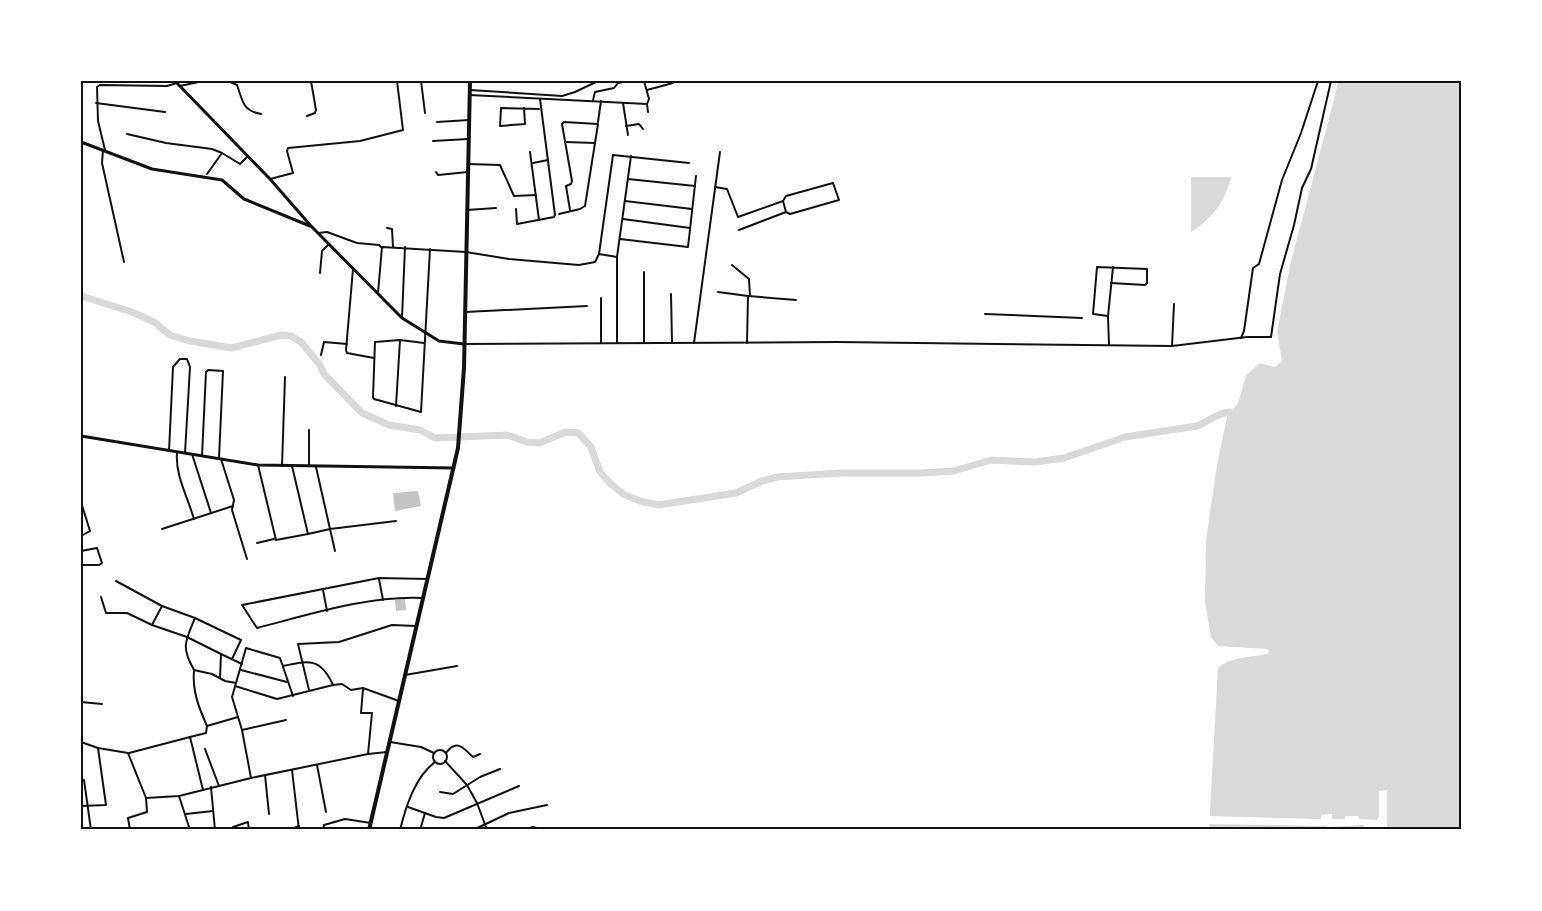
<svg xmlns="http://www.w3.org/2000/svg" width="1542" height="911" viewBox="0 0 1542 911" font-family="'Fira Sans Condensed',sans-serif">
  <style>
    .water { fill: #d9d9d9 }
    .pier { fill: #fff }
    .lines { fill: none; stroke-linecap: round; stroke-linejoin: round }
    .river { stroke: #d9d9d9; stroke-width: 7 }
    .building { fill: #c4c4c4 }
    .minor { stroke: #111; stroke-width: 2 }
    .tertiary { stroke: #111; stroke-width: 3 }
    .primary { stroke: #111; stroke-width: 4 }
    .neatline { fill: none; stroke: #111; stroke-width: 2 }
  </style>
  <rect width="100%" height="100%" fill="#fff"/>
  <g class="water">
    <path d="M 1338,81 L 1461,81 L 1461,830 L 1209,830 L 1218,668 C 1229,657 1253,657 1268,654 L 1269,651 L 1267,649 L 1218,646 L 1211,637 L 1205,602 L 1206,541 L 1217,465 L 1227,417 L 1238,403 L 1246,375 L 1260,363 L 1275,367 L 1282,361 L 1277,332 L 1291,261 L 1334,100 Z"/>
    <path d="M 1191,177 L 1231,177 C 1224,204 1213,217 1191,232 Z"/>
  </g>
  <path class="pier" d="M 1387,790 L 1387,830 L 1376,830 L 1376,827 L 1364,827 L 1363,825 L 1327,827 L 1326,826 L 1207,824 L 1208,816 L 1321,819 L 1321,815 L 1332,814 L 1332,819 L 1345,819 L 1345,816 L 1358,816 L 1359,819 L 1377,820 L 1379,817 L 1379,791 Z"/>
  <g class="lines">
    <path class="river" d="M 81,296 L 132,312 L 154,322 L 170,335 L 190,341 L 231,348 L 281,335 L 291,336 L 301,342 L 320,365 L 324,374 L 362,413 L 389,425 L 420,430 L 435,438 L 507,435 L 527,442 L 539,443 L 566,432 L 578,433 L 591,447 L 600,472 L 610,483 L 623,494 L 640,501 L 658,505 L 736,493 L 762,481 L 777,477 L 841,473 L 921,473 L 954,471 L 991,460 L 1035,462 L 1064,458 L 1125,437 L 1197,426 C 1209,421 1217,413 1229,412"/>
  </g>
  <g class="building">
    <path d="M 418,491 L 421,506 L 395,511 L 393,493 Z"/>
    <path d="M 405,599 L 406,610 L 396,611 L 395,600 Z"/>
  </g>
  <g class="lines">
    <g class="minor">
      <path d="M 228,81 L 237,85 C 243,102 243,111 261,114"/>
      <path d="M 421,81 L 425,113"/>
      <path d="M 644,81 L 649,99 L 647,104 L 648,112"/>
      <path d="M 180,86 L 203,81"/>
      <path d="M 470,90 L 562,96 L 575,92 L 598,81"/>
      <path d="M 647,90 L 673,83"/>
      <path d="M 469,95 L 647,104"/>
      <path d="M 593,100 L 595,92 L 614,88 L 618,83 L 629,81"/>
      <path d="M 96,103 L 165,112"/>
      <path d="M 623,103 L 628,135"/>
      <path d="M 524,108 L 525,124 L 500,126 L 501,108 L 539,109"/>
      <path d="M 307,116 L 315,113 L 316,110 L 311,81"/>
      <path d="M 437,122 L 469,120"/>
      <path d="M 598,122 L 601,101"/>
      <path d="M 626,126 L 639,124 L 643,129"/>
      <path d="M 127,134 L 166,143 L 212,149 L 222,153 L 240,164 L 248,156"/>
      <path d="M 433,141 L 468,139"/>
      <path d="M 565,142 L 595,143"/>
      <path d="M 103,150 L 102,163 L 124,262"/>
      <path d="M 105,150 L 98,121 L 97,87 L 100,85 L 167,86 L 177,83"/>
      <path d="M 530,152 L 539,220"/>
      <path d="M 533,163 L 548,160"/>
      <path d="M 468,164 L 500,165 L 514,196 L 536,195"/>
      <path d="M 436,172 L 438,175 L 468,172"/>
      <path d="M 207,174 L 222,153"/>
      <path d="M 270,179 L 293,173 L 287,151 L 288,148 L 360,141 L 403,130 L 397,81"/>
      <path d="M 628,179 L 695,186"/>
      <path d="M 715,187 L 727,189 L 738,217 L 783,201 L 786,196 L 833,183 L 839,200 L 790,214 L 786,212 L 739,230"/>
      <path d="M 625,201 L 692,209"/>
      <path d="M 783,201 L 786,212"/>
      <path d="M 516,209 L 517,224 L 554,217 L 555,215 L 540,99"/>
      <path d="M 467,210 L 496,208"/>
      <path d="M 559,214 L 580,209 L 585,206 L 598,124 L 564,122 L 562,124 L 572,181 L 571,184 L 566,186 L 570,210"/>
      <path d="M 623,219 L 690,228"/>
      <path d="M 387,228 L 392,229 L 393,247"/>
      <path d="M 318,233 L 327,232 L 357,243 L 379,245 L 381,247"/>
      <path d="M 620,239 L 688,247 L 696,176"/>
      <path d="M 599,254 L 617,257"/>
      <path d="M 732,265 L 749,279 L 750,296"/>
      <path d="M 353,269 L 346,350 L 347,353 L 374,358"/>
      <path d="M 320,273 L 322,251 L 329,244"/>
      <path d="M 718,292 L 748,296 L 747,343"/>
      <path d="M 378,293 L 382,247 L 466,252 L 509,259 L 579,265 L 595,262 L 599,254 L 613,155 L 689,163"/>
      <path d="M 671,294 L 672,343"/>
      <path d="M 748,296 L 796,300"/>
      <path d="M 601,298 L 601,343"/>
      <path d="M 465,312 L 587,306"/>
      <path d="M 985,314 L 1082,318"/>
      <path d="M 1108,316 L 1093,314 L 1097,267 L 1147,269 L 1147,283 L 1145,285 L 1111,283"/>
      <path d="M 402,318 L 405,247"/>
      <path d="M 1241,338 L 1244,331 L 1253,268 L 1259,264 L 1282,180 L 1301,133 L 1318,81"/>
      <path d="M 424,343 L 400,340 L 375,342 L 373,397 L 374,399 L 421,412 L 430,249"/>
      <path d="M 617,343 L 617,257 L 631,156"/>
      <path d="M 644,343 L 644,272"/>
      <path d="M 694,343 L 720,152"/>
      <path d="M 464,344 L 838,342 L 1172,346 L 1247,337 L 1271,337 L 1280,274 L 1294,225 L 1302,188 L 1311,169 L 1331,81"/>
      <path d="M 1109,345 L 1108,316 L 1113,267"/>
      <path d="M 1172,346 L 1174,304"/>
      <path d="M 321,355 L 324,342 L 347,344"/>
      <path d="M 396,406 L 400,340"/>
      <path d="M 169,451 L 173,367 L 180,359 L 187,359 L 190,367 L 185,453"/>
      <path d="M 177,453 C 175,475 188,498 194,519"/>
      <path d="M 192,454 L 211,513"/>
      <path d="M 202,456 L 206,372 L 208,370 L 223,371 L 219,458"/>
      <path d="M 221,459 L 234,500 L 232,510 L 247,559"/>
      <path d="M 258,465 L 276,540 L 308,534"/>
      <path d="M 282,466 L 285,377"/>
      <path d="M 292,466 L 308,534 L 330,529 L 316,467"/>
      <path d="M 309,466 L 309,430"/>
      <path d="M 81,502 L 90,531 L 81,536"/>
      <path d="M 162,529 L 233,506"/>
      <path d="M 257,543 L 274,539"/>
      <path d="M 81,551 L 97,548 L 102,563 L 99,565 L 81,565"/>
      <path d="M 335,551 L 330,529 L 396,521"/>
      <path d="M 379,579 L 383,600"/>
      <path d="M 116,581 L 162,606"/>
      <path d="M 323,590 L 327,611"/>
      <path d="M 101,597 L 106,613 L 127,613 L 152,625"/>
      <path d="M 423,598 C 370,595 308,615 257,628 L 242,605 L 379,578 L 427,579"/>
      <path d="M 195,618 L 241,640 L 232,659"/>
      <path d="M 221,654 L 242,664"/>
      <path d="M 283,666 C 309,660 321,658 333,685 L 342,684 L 351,690 L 363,688 L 399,701"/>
      <path d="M 194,670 C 181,647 185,642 195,618 L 162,606 L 152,625 L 187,637 L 221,654 L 220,678"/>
      <path d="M 241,670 L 287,682"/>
      <path d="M 405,675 L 457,666"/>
      <path d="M 235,686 L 277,699 L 333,685"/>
      <path d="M 363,689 L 361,713 L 372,713 L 368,754"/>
      <path d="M 309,690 L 298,644 L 339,642 L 392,625 L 416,626"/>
      <path d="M 81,702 L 102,704"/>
      <path d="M 207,726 C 199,708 192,691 194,670 L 212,674 L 225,681 L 236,683"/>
      <path d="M 242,730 L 286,720"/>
      <path d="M 190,737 L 206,733 L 207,726 L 238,717"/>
      <path d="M 81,742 L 98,748 L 128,753 L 146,798 L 147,812 L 128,818 L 130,830"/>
      <path d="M 390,742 L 421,747 L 434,753"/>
      <path d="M 205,749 L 219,786"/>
      <circle cx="440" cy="757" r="7"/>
      <path d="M 129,753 L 190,737 L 203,790"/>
      <path d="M 446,753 C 456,739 463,747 473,757 L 480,754"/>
      <path d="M 445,761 L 467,785 L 477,803 L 487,830"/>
      <path d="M 317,765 L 326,812"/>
      <path d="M 292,770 L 299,830"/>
      <path d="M 265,775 L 269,814"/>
      <path d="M 251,778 L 242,730 L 232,697 L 246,648 L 280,658 L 293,696"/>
      <path d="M 84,780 L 91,830"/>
      <path d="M 211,787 L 215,830"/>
      <path d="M 440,792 L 453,794 L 480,777 L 500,769"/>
      <path d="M 179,796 L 190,830"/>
      <path d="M 146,798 L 179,796 L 251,778 L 368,754 L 387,752"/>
      <path d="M 81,806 L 106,805 L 98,748"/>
      <path d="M 408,807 L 436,817 L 444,818 L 519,786"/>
      <path d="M 186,814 L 213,811"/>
      <path d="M 234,830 L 233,827 L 248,822 L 249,830"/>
      <path d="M 289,830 L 299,826"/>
      <path d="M 323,830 L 324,825 L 345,819 L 371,823"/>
      <path d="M 400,830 C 406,806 415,777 435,762"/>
      <path d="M 420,830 L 425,813"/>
      <path d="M 473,830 L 509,813 L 547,805"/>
      <path d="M 523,830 L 533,827 L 544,830"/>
    </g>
    <g class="tertiary">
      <path d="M 175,81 L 270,179 L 311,226 L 402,318 L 439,341 L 464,344"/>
      <path d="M 81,142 L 152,169 L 222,180 L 244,199 L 310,226"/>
      <path d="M 81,436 L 258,465 L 454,468"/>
    </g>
    <path class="primary" d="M 369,830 L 458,448 L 464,368 L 470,81"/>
  </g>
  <rect width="1542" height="911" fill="none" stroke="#ffffff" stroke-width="165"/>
  <rect x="82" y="82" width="1378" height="746" class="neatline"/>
</svg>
